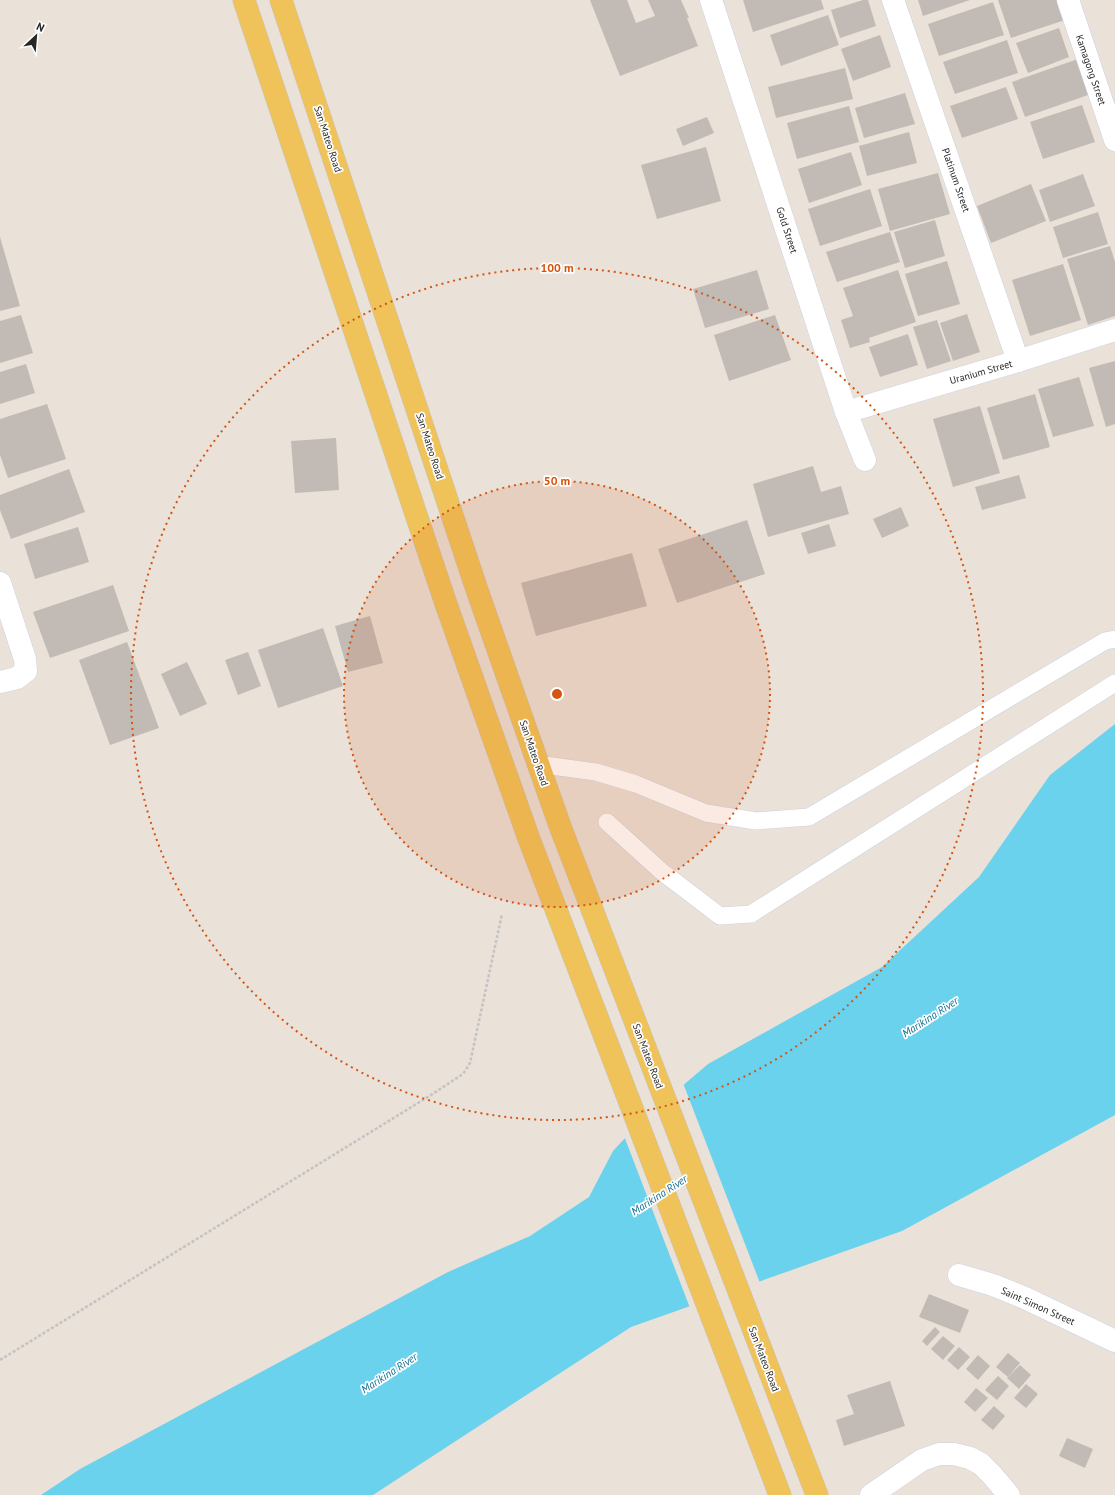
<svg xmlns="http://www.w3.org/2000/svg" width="1115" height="1495" viewBox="0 0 1115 1495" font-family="'PT Sans',sans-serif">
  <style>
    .water { fill: #6bd2ed }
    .pier { fill: #eae1d8 }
    .building { fill: #c2bbb5 }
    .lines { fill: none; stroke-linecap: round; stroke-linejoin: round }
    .service-casing { stroke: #ced2e1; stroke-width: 18 }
    .minor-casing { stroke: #ced2e1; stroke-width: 23 }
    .primary-casing { stroke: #c3c3c3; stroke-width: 23 }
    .path { stroke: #c3c3c3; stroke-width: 2.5; stroke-dasharray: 3 2; stroke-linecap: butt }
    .service { stroke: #fff; stroke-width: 17 }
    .minor { stroke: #fff; stroke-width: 22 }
    .primary { stroke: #efc359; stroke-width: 22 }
    .ring { fill: none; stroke: #d5540f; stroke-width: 2; stroke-dasharray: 2 4 }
    .labels { text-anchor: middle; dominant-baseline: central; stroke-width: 3.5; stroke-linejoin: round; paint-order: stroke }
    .street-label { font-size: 10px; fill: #272727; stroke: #fff }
    .water-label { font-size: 11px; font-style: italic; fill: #0e6e94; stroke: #fff }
    .centre { fill: #d5540f; stroke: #fff; stroke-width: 2 }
    .ring-label { font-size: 12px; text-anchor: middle; font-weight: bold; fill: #d5540f; stroke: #fff; stroke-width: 3.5; stroke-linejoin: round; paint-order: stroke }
  </style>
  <rect width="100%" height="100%" fill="#eae1d8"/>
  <path class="water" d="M 1115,724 L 1115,1115 L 902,1231 L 631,1327 L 373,1495 L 41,1495 L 80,1469 L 448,1272 L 530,1236 L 589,1197 L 613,1151 L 639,1123 L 708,1064 L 882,967 L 979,877 L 1050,775 Z"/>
  <path class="pier" d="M 683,1083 L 760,1283 L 690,1308 L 624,1136 L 638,1121 Z"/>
  <g class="building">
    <path d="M 590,0 L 627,0 L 636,23 L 655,16 L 648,0 L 681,0 L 689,18 L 687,18 L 698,46 L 620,76 Z"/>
    <path d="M 743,0 L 821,0 L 824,9 L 753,32 Z"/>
    <path d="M 863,0 L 868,0 L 876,26 L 840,38 L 831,10 Z"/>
    <path d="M 918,0 L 970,0 L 923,16 Z"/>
    <path d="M 998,0 L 1062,0 L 1068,19 L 1011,38 Z"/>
    <path d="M 993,2 L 1004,35 L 939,56 L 928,24 Z"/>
    <path d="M 828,15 L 839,45 L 781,66 L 770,35 Z"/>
    <path d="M 1059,28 L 1069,57 L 1028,73 L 1016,43 Z"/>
    <path d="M 880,35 L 891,67 L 853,81 L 841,49 Z"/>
    <path d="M 1007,40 L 1018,73 L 955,94 L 943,62 Z"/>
    <path d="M 1078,59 L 1091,94 L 1025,117 L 1012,82 Z"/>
    <path d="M 845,68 L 853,99 L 776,118 L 768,87 Z"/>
    <path d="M 1006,87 L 1018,119 L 962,138 L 950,106 Z"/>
    <path d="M 905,93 L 915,124 L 864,138 L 855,108 Z"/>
    <path d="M 1082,105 L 1095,142 L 1043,159 L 1030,122 Z"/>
    <path d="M 849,106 L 859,142 L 797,159 L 787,123 Z"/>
    <path d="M 707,117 L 714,133 L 683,146 L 676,129 Z"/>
    <path d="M 909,132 L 917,163 L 867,176 L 859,146 Z"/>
    <path d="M 706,147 L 721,201 L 657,219 L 641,165 Z"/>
    <path d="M 851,152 L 862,185 L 809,203 L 798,169 Z"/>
    <path d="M 938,173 L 950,214 L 890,231 L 878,189 Z"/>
    <path d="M 1083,174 L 1095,206 L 1050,222 L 1039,190 Z"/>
    <path d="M 1031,184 L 1046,221 L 991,243 L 977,206 Z"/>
    <path d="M 870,189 L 882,226 L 820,246 L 808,209 Z"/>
    <path d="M 1098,212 L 1108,244 L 1063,258 L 1053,227 Z"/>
    <path d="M 935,220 L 945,256 L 905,268 L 894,232 Z"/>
    <path d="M 890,232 L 900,262 L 837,282 L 826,252 Z"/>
    <path d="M 0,237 L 20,306 L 0,311 Z"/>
    <path d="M 1110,246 L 1115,262 L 1115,316 L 1088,325 L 1067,259 Z"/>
    <path d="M 947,261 L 960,304 L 918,316 L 905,274 Z"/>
    <path d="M 1063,264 L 1081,320 L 1030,336 L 1012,280 Z"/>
    <path d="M 757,270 L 769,309 L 705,328 L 693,289 Z"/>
    <path d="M 898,270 L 916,322 L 869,338 L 870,342 L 850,348 L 841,320 L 853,316 L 843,288 Z"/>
    <path d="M 967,314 L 980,352 L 953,361 L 940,323 Z"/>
    <path d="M 21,315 L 33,353 L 0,363 L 0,321 Z"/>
    <path d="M 775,315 L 791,360 L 729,381 L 714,335 Z"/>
    <path d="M 937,320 L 951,361 L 927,369 L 913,327 Z"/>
    <path d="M 908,334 L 918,365 L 880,377 L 869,347 Z"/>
    <path d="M 1115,361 L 1115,424 L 1106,427 L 1089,368 Z"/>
    <path d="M 26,364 L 35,393 L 0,404 L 0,372 Z"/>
    <path d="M 1079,377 L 1094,426 L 1053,437 L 1038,389 Z"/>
    <path d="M 1035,394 L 1050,447 L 1003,460 L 987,408 Z"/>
    <path d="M 47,404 L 66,459 L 8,478 L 0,455 L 0,419 Z"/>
    <path d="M 980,406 L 1000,473 L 953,487 L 933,419 Z"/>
    <path d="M 336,438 L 339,490 L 295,493 L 291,441 Z"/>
    <path d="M 813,466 L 821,492 L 841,486 L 849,514 L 768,537 L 753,484 Z"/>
    <path d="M 69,469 L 85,512 L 11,539 L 0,510 L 0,495 Z"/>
    <path d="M 1019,475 L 1026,498 L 982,510 L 975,487 Z"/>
    <path d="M 901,507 L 909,526 L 882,538 L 873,519 Z"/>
    <path d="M 747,520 L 765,574 L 677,603 L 658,549 Z"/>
    <path d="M 829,524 L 836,546 L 808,554 L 801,533 Z"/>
    <path d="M 78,527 L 89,562 L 35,579 L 24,544 Z"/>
    <path d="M 632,553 L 647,606 L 536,636 L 521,583 Z"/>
    <path d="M 113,585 L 129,631 L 50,658 L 33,612 Z"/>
    <path d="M 370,616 L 383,663 L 348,672 L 335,626 Z"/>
    <path d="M 323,628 L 343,686 L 278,708 L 258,650 Z"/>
    <path d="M 127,642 L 159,728 L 110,745 L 79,660 Z"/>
    <path d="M 248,652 L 261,686 L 238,695 L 225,660 Z"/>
    <path d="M 187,662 L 207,704 L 180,716 L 161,674 Z"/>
    <path d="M 929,1294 L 969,1310 L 960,1333 L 919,1317 Z"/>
    <path d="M 935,1327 L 940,1332 L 927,1346 L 922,1341 Z"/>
    <path d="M 943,1336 L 955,1346 L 943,1360 L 931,1349 Z"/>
    <path d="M 959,1347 L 970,1357 L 958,1370 L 947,1360 Z"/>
    <path d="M 1008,1353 L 1020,1363 L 1008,1377 L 996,1367 Z"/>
    <path d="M 978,1355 L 990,1366 L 978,1380 L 966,1369 Z"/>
    <path d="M 1020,1365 L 1031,1375 L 1019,1389 L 1007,1378 Z"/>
    <path d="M 998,1376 L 1009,1386 L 997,1400 L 985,1390 Z"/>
    <path d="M 890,1381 L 905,1426 L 844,1446 L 836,1420 L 854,1414 L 847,1395 Z"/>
    <path d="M 1026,1384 L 1038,1394 L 1026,1408 L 1014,1398 Z"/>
    <path d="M 976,1388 L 988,1398 L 975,1412 L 964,1402 Z"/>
    <path d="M 994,1406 L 1005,1416 L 993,1430 L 981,1420 Z"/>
    <path d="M 1067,1438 L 1093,1449 L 1085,1468 L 1059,1456 Z"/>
  </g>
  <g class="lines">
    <g class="service-casing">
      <g id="service">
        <path d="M 537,764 L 596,772 L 636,784 L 706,813 L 756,821 L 809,817 L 1105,641 L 1115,639"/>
        <path d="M 607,822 L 661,871 L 720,916 L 751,914 L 1115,683"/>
      </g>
    </g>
    <g class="minor-casing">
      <g id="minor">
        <path d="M 711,0 L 846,412 L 865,460"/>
        <path d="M 893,0 L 1018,361"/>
        <path d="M 1068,0 L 1115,140"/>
        <path d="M 846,412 L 1018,361 L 1115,330"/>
        <path d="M 0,583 L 25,659 L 26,671 L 17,678 L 0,682"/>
        <path d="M 959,1275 L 993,1285 L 1025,1298 L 1115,1341"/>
        <path d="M 871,1495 L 922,1460 L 939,1454 L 954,1454 L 970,1458 L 981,1464 L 992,1475 L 1009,1495"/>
      </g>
    </g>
    <g class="primary-casing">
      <g id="primary">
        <path d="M 244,0 L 445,601 L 529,839 L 780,1495"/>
        <path d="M 281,0 L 477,590 L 560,826 L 817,1495"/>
      </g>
    </g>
    <path class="path" d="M 0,1360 L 431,1095 L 463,1074 L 470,1063 L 502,914"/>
    <use href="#service" class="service"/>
    <use href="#minor" class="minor"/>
    <use href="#primary" class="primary"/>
  </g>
  <circle cx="557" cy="694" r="213" fill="#d5540f" fill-opacity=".12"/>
  <g class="ring">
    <circle cx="557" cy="694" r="213"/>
    <circle cx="557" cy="694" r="426"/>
  </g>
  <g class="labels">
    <g class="street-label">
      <text transform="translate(1091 70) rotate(71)">Kamagong Street</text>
      <text transform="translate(328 139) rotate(72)">San Mateo Road</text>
      <text transform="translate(956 180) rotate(71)">Platinum Street</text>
      <text transform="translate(787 230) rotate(72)">Gold Street</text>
      <text transform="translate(981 372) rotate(-16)">Uranium Street</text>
      <text transform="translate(430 446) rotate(72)">San Mateo Road</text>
      <text transform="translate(534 753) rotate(71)">San Mateo Road</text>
      <text transform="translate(648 1056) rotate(69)">San Mateo Road</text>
      <text transform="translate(1038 1306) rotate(24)">Saint Simon Street</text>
      <text transform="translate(764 1359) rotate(69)">San Mateo Road</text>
    </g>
    <g class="water-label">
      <text transform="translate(930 1017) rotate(-33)">Marikina River</text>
      <text transform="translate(659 1195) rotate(-33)">Marikina River</text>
      <text transform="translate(389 1373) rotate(-33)">Marikina River</text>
    </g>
  </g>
  <circle cx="557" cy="694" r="6" class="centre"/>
  <g class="ring-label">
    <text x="557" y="272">100 m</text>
    <text x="557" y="485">50 m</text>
  </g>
  <g transform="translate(36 36) rotate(26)" stroke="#ffffff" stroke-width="3" paint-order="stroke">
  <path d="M0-3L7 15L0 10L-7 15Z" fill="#272727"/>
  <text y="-6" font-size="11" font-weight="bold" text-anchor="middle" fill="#272727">N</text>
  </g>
</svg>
